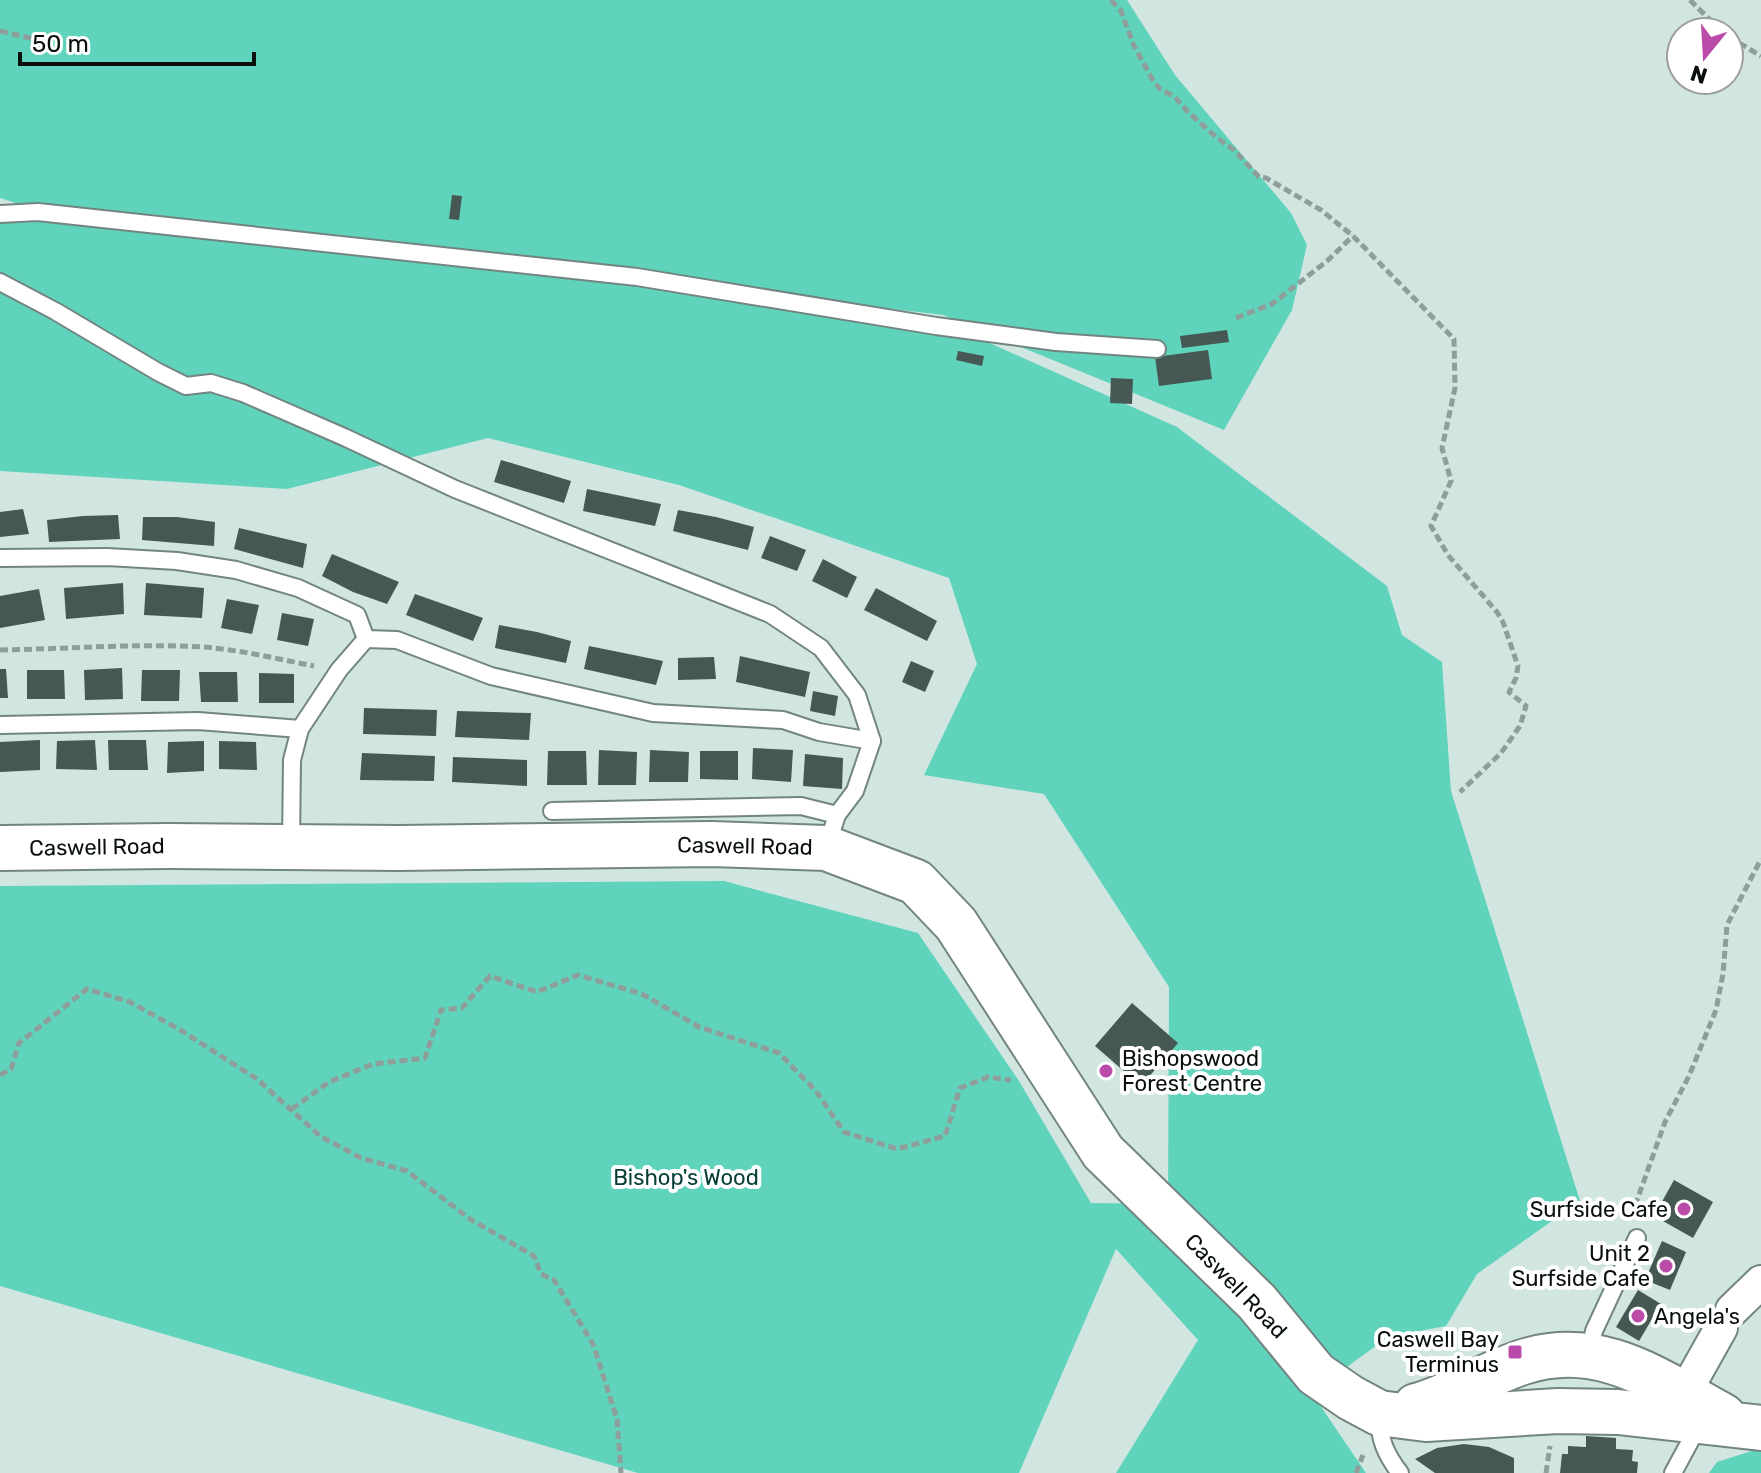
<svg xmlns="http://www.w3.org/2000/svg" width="1761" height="1473" viewBox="0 0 1761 1473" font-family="Rubik,sans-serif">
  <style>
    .green { fill: #60d3bc }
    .building { fill: #455853 }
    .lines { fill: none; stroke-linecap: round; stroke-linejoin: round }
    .lane-casing { stroke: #728580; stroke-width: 20 }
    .street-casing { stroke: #728580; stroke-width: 36 }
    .secondary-casing { stroke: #728580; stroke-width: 48 }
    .path { stroke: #8e9e9a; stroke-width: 5; stroke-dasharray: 8 4; stroke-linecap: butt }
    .lane { stroke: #fff; stroke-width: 16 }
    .street { stroke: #fff; stroke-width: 32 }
    .secondary { stroke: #fff; stroke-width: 44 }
    .poi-dot { fill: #bb4ba8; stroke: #fff; stroke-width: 3 }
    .labels { text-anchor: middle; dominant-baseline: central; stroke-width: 8; stroke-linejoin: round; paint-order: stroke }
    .street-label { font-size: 22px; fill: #080f0d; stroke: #fff }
    .poi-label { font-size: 22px; fill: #080f0d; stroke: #fff; text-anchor: end }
    .park-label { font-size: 22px; fill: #043d33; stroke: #fff }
  </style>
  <rect width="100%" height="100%" fill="#d1e6e0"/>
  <g class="green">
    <path d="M 0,0 L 1127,0 L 1175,75 L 1291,213 L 1307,245 L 1292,310 L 1224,430 L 943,315 L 25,206 L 0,198 Z"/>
    <path d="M 0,206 L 945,323 L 1177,427 L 1387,586 L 1402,635 L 1442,662 L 1451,791 L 1580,1201 L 1477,1274 L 1446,1326 L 1388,1337 L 1351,1364 L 1313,1395 L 1366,1473 L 1116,1473 L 1198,1340 L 1116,1249 L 1019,1473 L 638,1473 L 0,1286 L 0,886 L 724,881 L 918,933 L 1019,1081 L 1091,1203 L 1168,1204 L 1169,987 L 1044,794 L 924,775 L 977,664 L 949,578 L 679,485 L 488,438 L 287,489 L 0,471 Z"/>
    <path d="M 1761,1448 L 1761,1473 L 1709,1473 L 1717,1462 Z"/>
  </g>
  <g class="building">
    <path d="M 452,195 L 462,196 L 459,220 L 449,219 Z"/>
    <path d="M 1227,330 L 1229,342 L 1182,348 L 1180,336 Z"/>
    <path d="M 1208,350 L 1212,379 L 1159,386 L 1155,357 Z"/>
    <path d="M 958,351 L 984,356 L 982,366 L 956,360 Z"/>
    <path d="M 1111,378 L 1133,379 L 1132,404 L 1110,403 Z"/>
    <path d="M 501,460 L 571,481 L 564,503 L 494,482 Z"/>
    <path d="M 587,489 L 661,504 L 655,526 L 583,511 Z"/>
    <path d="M 23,509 L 29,534 L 0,537 L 0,512 Z"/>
    <path d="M 678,510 L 716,517 L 754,527 L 748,550 L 673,531 Z"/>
    <path d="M 118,515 L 120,539 L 49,542 L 47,520 L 83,516 Z"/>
    <path d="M 143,517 L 177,517 L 215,522 L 214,546 L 142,540 Z"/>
    <path d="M 239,528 L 307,544 L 303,568 L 234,549 Z"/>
    <path d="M 770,536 L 806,550 L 797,571 L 761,558 Z"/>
    <path d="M 332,554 L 399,582 L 387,604 L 353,592 L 322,576 Z"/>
    <path d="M 823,559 L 857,577 L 847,598 L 812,581 Z"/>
    <path d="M 123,583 L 124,614 L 66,619 L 64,588 Z"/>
    <path d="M 146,583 L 204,588 L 202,618 L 144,615 Z"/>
    <path d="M 876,588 L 937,621 L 927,641 L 864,610 Z"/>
    <path d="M 39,589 L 45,620 L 0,628 L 0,596 Z"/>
    <path d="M 415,594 L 483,618 L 473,641 L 406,615 Z"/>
    <path d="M 227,599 L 259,605 L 252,634 L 221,628 Z"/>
    <path d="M 282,613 L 314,619 L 308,646 L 277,640 Z"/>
    <path d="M 499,625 L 537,632 L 571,641 L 566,663 L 495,648 Z"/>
    <path d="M 589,646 L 663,661 L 656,685 L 584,669 Z"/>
    <path d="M 740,656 L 810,672 L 805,697 L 736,682 Z"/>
    <path d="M 714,657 L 716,679 L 678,680 L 678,658 Z"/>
    <path d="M 911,661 L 934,671 L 925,692 L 902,682 Z"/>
    <path d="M 122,668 L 123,699 L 85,700 L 84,670 Z"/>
    <path d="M 0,669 L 6,669 L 8,698 L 0,698 Z"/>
    <path d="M 27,670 L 64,670 L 65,699 L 27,699 Z"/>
    <path d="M 142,670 L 180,670 L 179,701 L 141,701 Z"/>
    <path d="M 199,672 L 237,672 L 238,702 L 201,702 Z"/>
    <path d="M 259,673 L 294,674 L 294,703 L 259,703 Z"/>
    <path d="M 813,691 L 838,696 L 835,716 L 810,711 Z"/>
    <path d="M 364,708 L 437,710 L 436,736 L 363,734 Z"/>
    <path d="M 457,711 L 531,713 L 529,740 L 455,737 Z"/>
    <path d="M 40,740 L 40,770 L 0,772 L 0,742 Z"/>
    <path d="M 95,740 L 97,770 L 56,769 L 57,741 Z"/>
    <path d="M 108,740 L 146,740 L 148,770 L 109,770 Z"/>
    <path d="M 204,741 L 204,771 L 167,773 L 168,742 Z"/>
    <path d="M 219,741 L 256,742 L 257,770 L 219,769 Z"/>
    <path d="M 753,748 L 793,750 L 791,782 L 752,779 Z"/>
    <path d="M 599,750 L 637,752 L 636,785 L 598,785 Z"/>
    <path d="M 650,750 L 689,752 L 688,782 L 649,782 Z"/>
    <path d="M 548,751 L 586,751 L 587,785 L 547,785 Z"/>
    <path d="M 700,751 L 738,751 L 738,780 L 700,779 Z"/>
    <path d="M 362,753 L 435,756 L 434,781 L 360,780 Z"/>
    <path d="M 805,754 L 843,758 L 842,789 L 803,786 Z"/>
    <path d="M 453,757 L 527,760 L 527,786 L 452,782 Z"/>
    <path d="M 1132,1003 L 1178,1043 L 1141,1086 L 1095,1046 Z"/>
    <path d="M 1674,1180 L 1713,1202 L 1693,1238 L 1654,1216 Z"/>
    <path d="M 1662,1241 L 1686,1252 L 1670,1290 L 1645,1280 Z"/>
    <path d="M 1638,1290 L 1661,1304 L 1639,1341 L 1616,1327 Z"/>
    <path d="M 1586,1436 L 1616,1438 L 1616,1449 L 1633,1450 L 1632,1461 L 1638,1462 L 1637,1473 L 1560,1473 L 1562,1454 L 1568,1454 L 1568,1446 L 1586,1447 Z"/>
    <path d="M 1464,1444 L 1489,1447 L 1514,1458 L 1514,1473 L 1435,1473 L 1415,1459 L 1437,1448 Z"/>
  </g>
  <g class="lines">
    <g class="lane-casing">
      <g id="lane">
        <path d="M 0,214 L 38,212 L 637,277 L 936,326 L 1056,342 L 1157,349"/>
        <path d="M 0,282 L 55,311 L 158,372 L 186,386 L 211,383 L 243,393 L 344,437 L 455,489 L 770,614 L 821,648 L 857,695 L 872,741 L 855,791 L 837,815 L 827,846"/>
        <path d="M 0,558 L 107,557 L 177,561 L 236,570 L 298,588 L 357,615 L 366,639 L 397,640 L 491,676 L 653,713 L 783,720 L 819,732 L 872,741"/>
        <path d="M 0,725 L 198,721 L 300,729"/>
        <path d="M 552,811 L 801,806 L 837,815"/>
        <path d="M 291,846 L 292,760 L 300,729 L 339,670 L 366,639"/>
        <path d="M 1589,1354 L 1594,1331 L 1637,1238"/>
        <path d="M 1379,1416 C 1379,1439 1386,1455 1400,1473"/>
        <path d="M 1673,1473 L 1700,1423"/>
      </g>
    </g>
    <g class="street-casing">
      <g id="street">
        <path d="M 1732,1310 L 1761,1282"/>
        <path d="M 1684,1394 L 1721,1328"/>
      </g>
    </g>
    <g class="secondary-casing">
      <g id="secondary">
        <path d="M 0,848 L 168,846 L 399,848 L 711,844 L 826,848 L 916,882 L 956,924 L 1103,1152 L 1257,1302 L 1316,1374 L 1351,1398 L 1379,1413 L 1426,1419 L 1558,1411 L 1618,1412 L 1761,1428"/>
        <path d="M 1416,1406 C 1453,1396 1486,1374 1523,1362 C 1600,1337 1658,1381 1723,1416"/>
      </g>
    </g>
    <g class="path">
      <path d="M 1111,0 L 1121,11 L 1134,46 L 1154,82 L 1160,89 L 1175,97 L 1187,111 L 1216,137 L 1234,150 L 1259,177 L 1266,178 L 1321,210 L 1353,236 L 1454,339 L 1455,388 L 1442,448 L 1451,481 L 1431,526 L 1448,555 L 1497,612 L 1503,622 L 1518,666 L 1516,678 L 1509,692 L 1526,706 L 1520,726 L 1501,753 L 1460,792"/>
      <path d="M 1690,0 L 1722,32"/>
      <path d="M 0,31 L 30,38 L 40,44"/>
      <path d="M 1729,37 L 1761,56"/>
      <path d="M 1236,318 L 1272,304 L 1327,261 L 1353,236"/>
      <path d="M 0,650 C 68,649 136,643 204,647 C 241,650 278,659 314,666"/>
      <path d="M 0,1075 L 11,1069 L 19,1043 L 87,989 L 130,1002 L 182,1031 L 257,1079 L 320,1136 L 361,1158 L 407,1171 L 470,1219 L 534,1256 L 541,1274 L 554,1280 L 593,1344 L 617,1419 L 621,1473"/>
      <path d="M 292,1109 L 329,1082 L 373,1064 L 425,1058 L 441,1010 L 462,1008 L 490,976 L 537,992 L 578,975 L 642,994 L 699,1027 L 779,1053 L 816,1091 L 844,1132 L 897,1149 L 945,1136 L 960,1088 L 988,1077 L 1011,1080"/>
      <path d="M 1631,1217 L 1665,1122 L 1689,1076 L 1716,1010 L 1723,974 L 1727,925 L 1761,859"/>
      <path d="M 1356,1473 L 1363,1455"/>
      <path d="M 1546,1473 L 1550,1446"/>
    </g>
    <use href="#lane" class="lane"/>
    <use href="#street" class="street"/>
    <use href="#secondary" class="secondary"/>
  </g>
  <g class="poi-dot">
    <circle cx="1106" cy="1071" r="8"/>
    <circle cx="1684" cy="1209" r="8"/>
    <circle cx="1666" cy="1266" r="8"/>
    <circle cx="1638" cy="1316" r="8"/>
    <rect x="1507" y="1344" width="16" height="16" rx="4"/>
  </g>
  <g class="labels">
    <g class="street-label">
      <text transform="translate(745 846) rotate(1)">Caswell Road</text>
      <text transform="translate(97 847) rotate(-1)">Caswell Road</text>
      <text transform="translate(1236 1286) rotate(46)">Caswell Road</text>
    </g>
    <g class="poi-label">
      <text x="1122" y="1058" text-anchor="start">Bishopswood<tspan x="1122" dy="25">Forest Centre</tspan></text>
      <text x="1668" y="1209">Surfside Cafe</text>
      <text x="1650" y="1253">Unit 2<tspan x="1650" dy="25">Surfside Cafe</tspan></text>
      <text x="1654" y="1316" text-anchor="start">Angela's</text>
      <text x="1499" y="1339">Caswell Bay<tspan x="1499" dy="25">Terminus</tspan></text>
    </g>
    <g class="park-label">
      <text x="686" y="1177">Bishop's Wood</text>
    </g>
  </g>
  <g transform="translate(1705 56) rotate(198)"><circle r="38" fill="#ffffff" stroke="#9c9f9e" stroke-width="2"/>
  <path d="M0-6L14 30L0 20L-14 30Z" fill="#bb4ba8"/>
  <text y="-12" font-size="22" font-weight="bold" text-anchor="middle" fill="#080f0d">N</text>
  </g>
  <path d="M20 52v12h234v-12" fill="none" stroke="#080f0d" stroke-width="4"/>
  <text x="32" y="52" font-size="24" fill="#080f0d" stroke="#ffffff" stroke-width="6" paint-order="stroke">50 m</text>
</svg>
